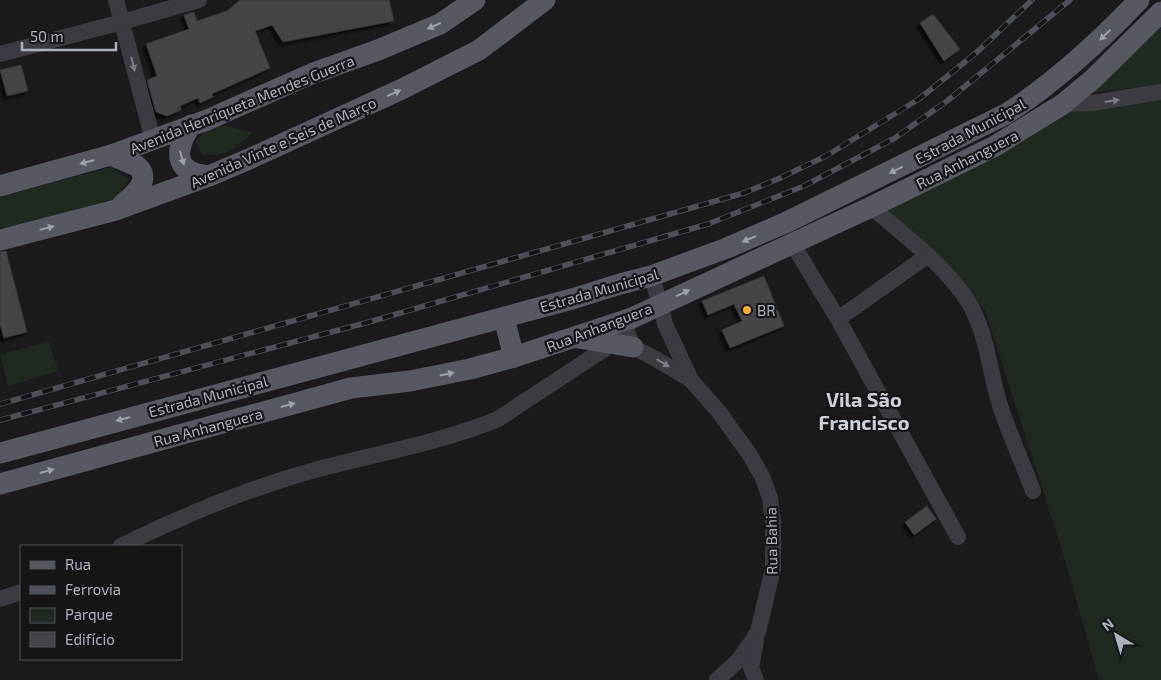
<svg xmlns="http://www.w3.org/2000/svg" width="1161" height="680" viewBox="0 0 1161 680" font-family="'Exo 2',sans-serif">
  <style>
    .green { fill: #1f2920 }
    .building { fill: #44454a; stroke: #343439; filter: url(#shadow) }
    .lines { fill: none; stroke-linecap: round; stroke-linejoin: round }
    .minor { stroke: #3b3c42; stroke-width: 16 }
    .major { stroke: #565962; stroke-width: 21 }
    .rail-casing { stroke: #4d5058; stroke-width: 5.5 }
    .rail { stroke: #151518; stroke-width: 4; stroke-dasharray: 11; stroke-linecap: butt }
    .oneway { fill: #9ba0ac }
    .oneway2 { fill: #797d86 }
    .poi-dot { fill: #ffaf30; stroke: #151518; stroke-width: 2 }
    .labels { text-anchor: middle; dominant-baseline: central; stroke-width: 4.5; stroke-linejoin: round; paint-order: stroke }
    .street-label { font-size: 15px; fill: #acb2be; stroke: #151518 }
    .poi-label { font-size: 15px; fill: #acb2be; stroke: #151518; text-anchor: start }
    .district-label { font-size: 20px; font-weight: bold; fill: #cdd1d9; stroke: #151518 }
  </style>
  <defs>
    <filter id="shadow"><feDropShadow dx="-3.5" dy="3.5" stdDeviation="1" flood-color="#0009"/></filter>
  </defs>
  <rect width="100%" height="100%" fill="#1a1a1d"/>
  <g class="green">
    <path d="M 1161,26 L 1161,85 L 1090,93 Z"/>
    <path d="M 1161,96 L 1161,680 L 1099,680 L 1062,550 L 985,310 L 926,248 L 880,209 L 1065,110 Z"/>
    <path d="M 222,125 L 253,132 C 237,147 226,158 202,154 L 195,141 L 206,131 Z"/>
    <path d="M 111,167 L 129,180 L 117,198 L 8,229 L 0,227 L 0,197 Z"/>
    <path d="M 49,341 L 58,371 L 8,386 L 0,355 Z"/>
  </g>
  <g class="building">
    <path d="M 240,0 L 389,0 L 394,21 L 283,42 L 272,25 L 255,31 L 270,68 L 212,94 L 213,97 L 200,103 L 198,98 L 180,106 L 181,110 L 167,116 L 156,112 L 147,80 L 157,76 L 146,44 L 189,29 L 184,15 L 194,12 L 197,21 L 227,11 Z"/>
    <path d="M 933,14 L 960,49 L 944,61 L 920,23 Z"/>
    <path d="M 21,65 L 28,91 L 7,96 L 0,70 Z"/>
    <path d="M 6,251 L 27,332 L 4,338 L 0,324 L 0,252 Z"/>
    <path d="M 764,276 L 784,326 L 730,348 L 722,330 L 742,321 L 734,304 L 708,315 L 702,301 Z"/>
    <path d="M 927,506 L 936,519 L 914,535 L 905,522 Z"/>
  </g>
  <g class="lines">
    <g class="minor">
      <path d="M 116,0 L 153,140"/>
      <path d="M 0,54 L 122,22 L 199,0"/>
      <path d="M 1063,104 L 1092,103 L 1161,92"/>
      <path d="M 871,207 C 904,235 946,266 969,303 C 987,333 989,369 999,402 C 1008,432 1022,461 1033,491"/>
      <path d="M 792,243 L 838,319 L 958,537"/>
      <path d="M 651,276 L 660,303 L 665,324 L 691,380 L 719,412 L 750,455 L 762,476 L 770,498 L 773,523 L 773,569 L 758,632 L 739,660 L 717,680"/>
      <path d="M 838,319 L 927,256"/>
      <path d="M 623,321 L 633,347 L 656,359 L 691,380"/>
      <path d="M 121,546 C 178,518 239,492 301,474 C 366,455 435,445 498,419 L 612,344"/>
      <path d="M 0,599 L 21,592"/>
      <path d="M 756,680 L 751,668 L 756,641"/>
    </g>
    <g class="major">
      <path d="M 191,125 C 182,138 171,161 190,171 C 195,174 203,175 209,176"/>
      <path d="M 111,155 L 137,166 C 153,180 132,197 122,205"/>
      <path d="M 0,186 L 111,155 L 207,120 L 311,74 L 378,50 L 440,24 L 475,0"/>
      <path d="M 0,240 L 116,210 L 209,176 L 249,159 L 402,89 L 479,50 L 545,0"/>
      <path d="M 506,326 L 514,357"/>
      <path d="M 579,338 L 633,347"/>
      <path d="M 0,453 L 572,299 L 620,284 L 651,276 L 727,248 L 787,222 L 1006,114 C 1056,82 1098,43 1139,0"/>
      <path d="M 0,484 L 351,388 L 410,381 L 470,369 L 514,357 L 632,318 L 871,207 L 995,146 L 1063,104 L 1093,79 L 1161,12"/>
    </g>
    <g class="rail-casing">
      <g id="rail">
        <path d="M 0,404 L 744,193 L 780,178 L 826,156 L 919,99 L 976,53 L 1032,0"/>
        <path d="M 0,420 L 369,322 L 708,224 L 804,186 L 895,138 L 947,101 L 1070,0"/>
      </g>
    </g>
    <use href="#rail" class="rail"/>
  </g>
  <defs><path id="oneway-solid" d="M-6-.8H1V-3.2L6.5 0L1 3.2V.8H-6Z" transform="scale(1.25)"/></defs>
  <g class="oneway">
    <use href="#oneway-solid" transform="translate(434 26) rotate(156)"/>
    <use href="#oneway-solid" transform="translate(1105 35) rotate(136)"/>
    <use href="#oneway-solid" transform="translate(394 93) rotate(-24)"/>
    <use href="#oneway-solid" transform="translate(182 158) rotate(74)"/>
    <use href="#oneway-solid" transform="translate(87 162) rotate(165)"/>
    <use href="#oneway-solid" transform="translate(896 170) rotate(154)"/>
    <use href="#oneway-solid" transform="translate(47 228) rotate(-14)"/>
    <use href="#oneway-solid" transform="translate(749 239) rotate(157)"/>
    <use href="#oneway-solid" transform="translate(683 293) rotate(-25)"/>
    <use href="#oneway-solid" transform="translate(447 374) rotate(-11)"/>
    <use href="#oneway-solid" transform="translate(288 405) rotate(-15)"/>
    <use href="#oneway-solid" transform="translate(123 419) rotate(165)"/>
    <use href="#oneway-solid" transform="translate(47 471) rotate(-15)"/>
  </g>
  <g class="oneway2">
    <use href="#oneway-solid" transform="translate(133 64) rotate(76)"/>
    <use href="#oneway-solid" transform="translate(1112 101) rotate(-8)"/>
    <use href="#oneway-solid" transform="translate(663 363) rotate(31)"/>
  </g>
  <circle class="poi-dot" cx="747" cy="310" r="5"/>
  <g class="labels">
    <g class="street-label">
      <text transform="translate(242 104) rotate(-22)">Avenida Henriqueta Mendes Guerra</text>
      <text transform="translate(970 131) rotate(-28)">Estrada Municipal</text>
      <text transform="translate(283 142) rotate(-24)">Avenida Vinte e Seis de Março</text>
      <text transform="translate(967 159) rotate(-27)">Rua Anhanguera</text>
      <text transform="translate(599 290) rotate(-16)">Estrada Municipal</text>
      <text transform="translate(599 327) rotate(-21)">Rua Anhanguera</text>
      <text transform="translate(208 396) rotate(-15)">Estrada Municipal</text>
      <text transform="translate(208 427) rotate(-15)">Rua Anhanguera</text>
      <text transform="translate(771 541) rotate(-91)">Rua Bahia</text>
    </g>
    <g class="poi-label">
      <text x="757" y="310">BR</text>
    </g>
    <g class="district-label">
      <text x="864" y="399">Vila São<tspan x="864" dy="23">Francisco</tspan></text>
    </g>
  </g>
  <rect x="20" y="545" width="162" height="115" fill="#151518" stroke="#51545a"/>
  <rect x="30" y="561" width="25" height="8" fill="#565962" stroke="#51545a"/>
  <text x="65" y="570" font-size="15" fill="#acb2be">Rua</text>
  <rect x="30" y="586" width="25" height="8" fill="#4d5058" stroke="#51545a"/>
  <text x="65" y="595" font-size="15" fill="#acb2be">Ferrovia</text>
  <rect x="30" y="608" width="25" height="15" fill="#1f2920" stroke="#51545a"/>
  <text x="65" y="620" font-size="15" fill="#acb2be">Parque</text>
  <rect x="30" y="632" width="25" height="15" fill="#44454a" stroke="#51545a"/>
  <text x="65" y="645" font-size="15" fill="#acb2be">Edifício</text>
  <g transform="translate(1116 635) rotate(322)" stroke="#151518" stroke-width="4" paint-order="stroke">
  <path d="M0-4L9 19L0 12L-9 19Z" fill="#acb2be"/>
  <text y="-8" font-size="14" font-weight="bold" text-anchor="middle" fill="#acb2be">N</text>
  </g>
  <path d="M22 42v8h94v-8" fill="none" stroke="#acb2be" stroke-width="2.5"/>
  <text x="30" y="42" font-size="15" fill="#acb2be" stroke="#151518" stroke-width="4" paint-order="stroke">50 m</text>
</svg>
